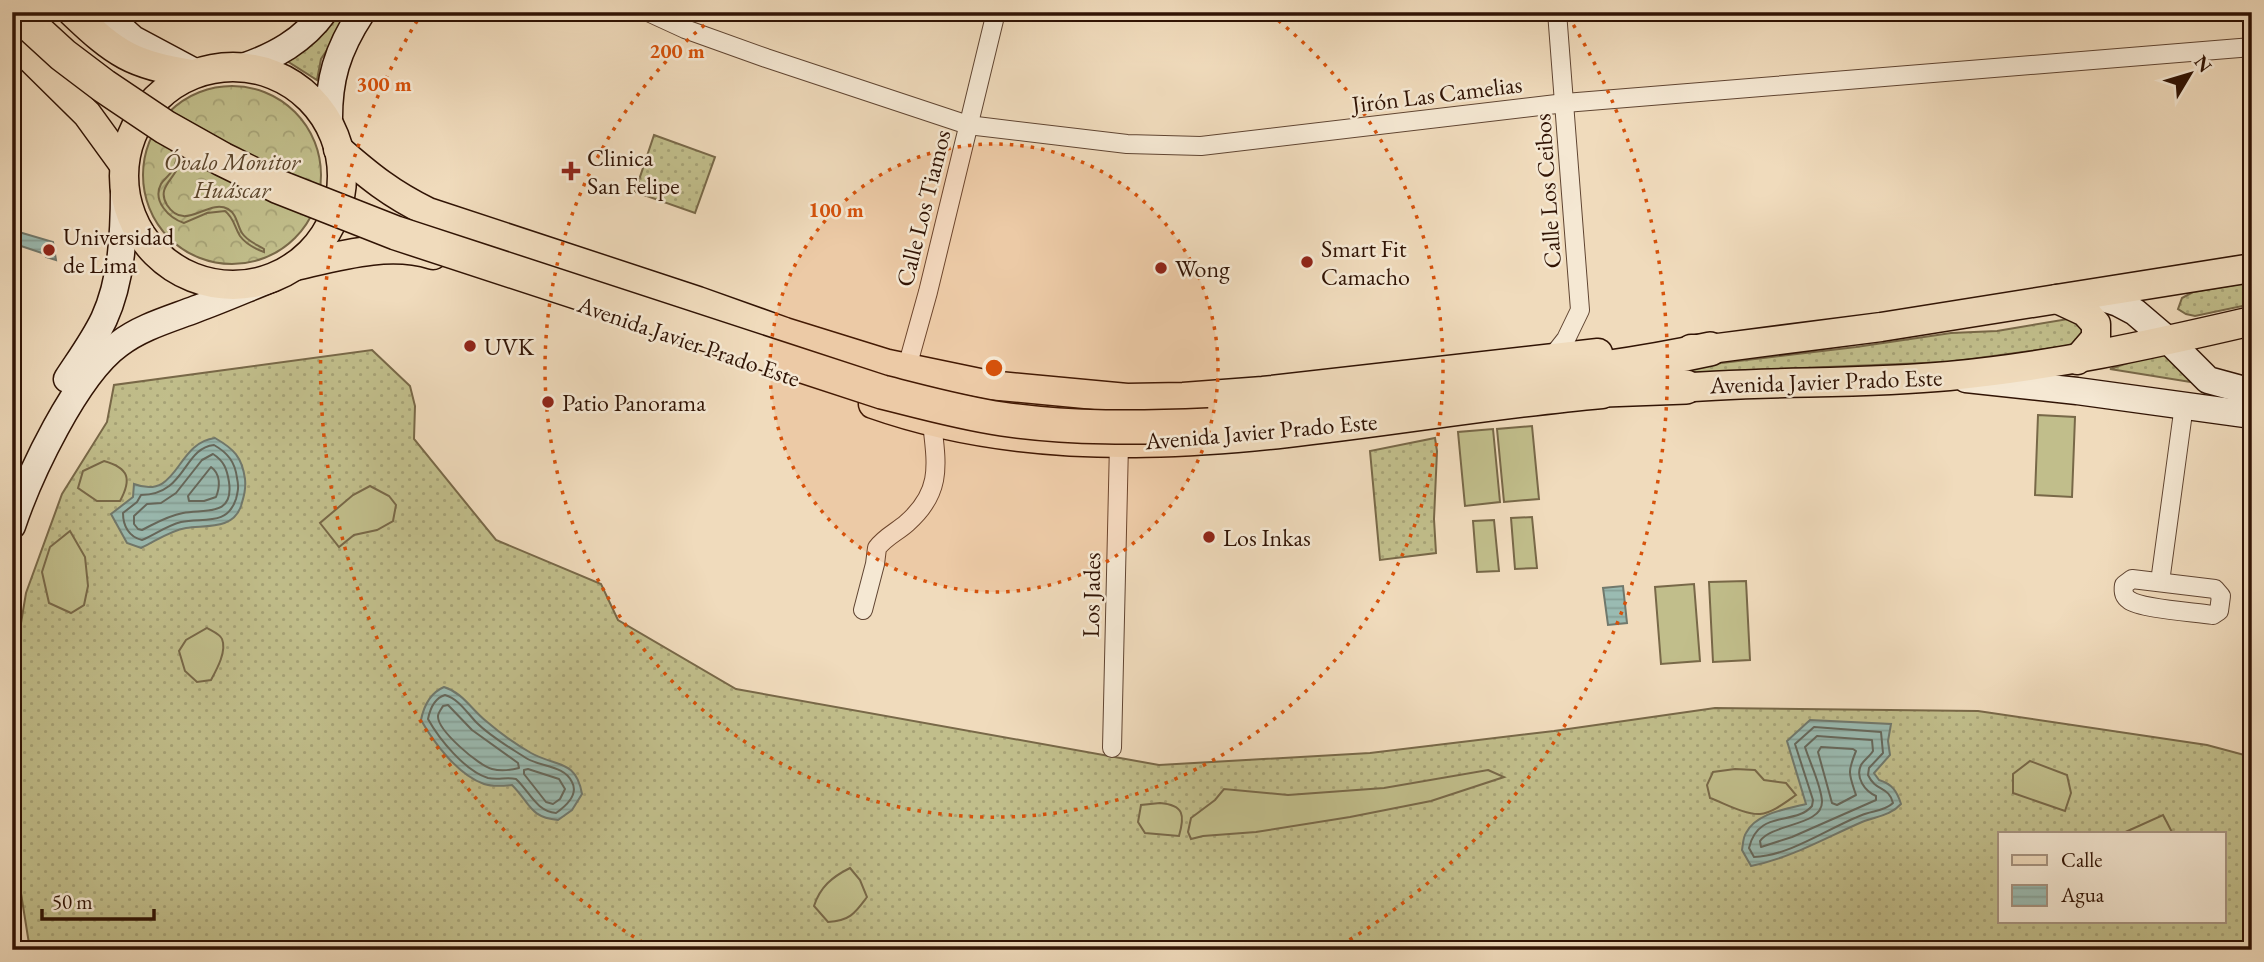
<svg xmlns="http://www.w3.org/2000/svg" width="2264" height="962" viewBox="0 0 2264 962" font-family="'EB Garamond',serif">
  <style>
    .grass { fill: url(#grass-dots); stroke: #786848; stroke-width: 2; fill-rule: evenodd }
    .park { fill: url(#park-crowns); stroke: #786848; stroke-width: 2 }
    .garden { fill: url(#garden-furrows); stroke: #786848; stroke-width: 2 }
    .pitch { fill: #c1be8b; stroke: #786848; stroke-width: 2 }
    .water { fill: url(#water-rules); stroke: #70786c; stroke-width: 2 }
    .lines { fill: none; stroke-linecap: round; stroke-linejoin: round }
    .shore { stroke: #65675b; stroke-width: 2 }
    .street-casing { stroke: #604532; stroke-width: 20 }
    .secondary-casing { stroke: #301304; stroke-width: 29 }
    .primary-casing { stroke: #301304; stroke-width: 31 }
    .highway-casing { stroke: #301304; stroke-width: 36 }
    .street { stroke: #f5e8d3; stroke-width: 18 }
    .secondary { stroke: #f5e8d3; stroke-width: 26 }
    .primary { stroke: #f0dbbc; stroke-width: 28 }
    .highway { stroke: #f0dbbc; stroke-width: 33 }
    .highway-bridge-casing { stroke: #301304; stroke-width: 36; stroke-linecap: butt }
    .highway-bridge { stroke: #f0dbbc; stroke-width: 33 }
    .ring { fill: none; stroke: #d6520b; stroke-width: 3.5; stroke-dasharray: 3.5 7 }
    .poi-dot { fill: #8f2418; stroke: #f5e8d3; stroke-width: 2.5 }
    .labels { text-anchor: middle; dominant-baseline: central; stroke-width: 5; stroke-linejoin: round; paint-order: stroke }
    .street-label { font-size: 24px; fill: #301304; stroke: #f5e8d3 }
    .poi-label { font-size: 24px; fill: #301304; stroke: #f5e8d3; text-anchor: start }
    .park-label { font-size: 24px; font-style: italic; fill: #5c462c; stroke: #f5e8d3 }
    .centre { fill: #d6520b; stroke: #f5e8d3; stroke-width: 3.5 }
    .ring-label { font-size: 21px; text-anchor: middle; font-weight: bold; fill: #d6520b; stroke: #f5e8d3; stroke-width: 5; stroke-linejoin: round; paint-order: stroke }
  </style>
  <defs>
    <pattern id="grass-dots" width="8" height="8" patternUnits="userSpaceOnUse" patternTransform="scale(1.75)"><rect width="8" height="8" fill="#c1be8b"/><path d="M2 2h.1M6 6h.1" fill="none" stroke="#a6a276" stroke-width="1.8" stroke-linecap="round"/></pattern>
    <pattern id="park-crowns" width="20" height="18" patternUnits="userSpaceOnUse" patternTransform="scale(1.75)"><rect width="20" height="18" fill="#c1be8b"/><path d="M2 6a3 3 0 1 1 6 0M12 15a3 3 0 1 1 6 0" fill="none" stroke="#a6a276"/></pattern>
    <pattern id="garden-furrows" width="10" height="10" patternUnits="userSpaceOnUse" patternTransform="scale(1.75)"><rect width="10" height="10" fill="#c1be8b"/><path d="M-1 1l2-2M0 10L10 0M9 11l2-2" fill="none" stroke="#a6a276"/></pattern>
    <pattern id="water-rules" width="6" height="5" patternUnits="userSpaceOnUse" patternTransform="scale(1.75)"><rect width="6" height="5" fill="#9abbb2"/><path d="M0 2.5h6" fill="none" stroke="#85a097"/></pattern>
  </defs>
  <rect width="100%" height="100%" fill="#f0dbbc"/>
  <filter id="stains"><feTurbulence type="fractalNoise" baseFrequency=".00286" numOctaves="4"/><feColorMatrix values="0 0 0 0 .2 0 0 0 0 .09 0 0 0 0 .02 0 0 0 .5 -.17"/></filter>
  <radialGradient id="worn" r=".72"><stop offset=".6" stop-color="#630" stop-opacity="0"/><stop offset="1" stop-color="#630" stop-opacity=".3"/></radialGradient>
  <g class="grass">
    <path d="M 331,12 L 353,12 L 321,59 L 317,80 L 287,61 Z"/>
    <path d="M 654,135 L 715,157 L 695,213 L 635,192 Z"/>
    <path d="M 2252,282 L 2252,304 L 2195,316 L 2186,314 L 2178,309 L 2182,298 L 2193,292 Z"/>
    <path d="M 2074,318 L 2091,325 L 2075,345 L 1949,362 L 1637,375 L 1638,373 L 1856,347 L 1951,333 L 1997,331 Z"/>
    <path d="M 2169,349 L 2209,385 L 2110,369 Z"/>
    <path d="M 372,350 L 410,386 L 415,406 L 414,439 L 496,540 L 601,584 L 618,620 L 736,689 L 1159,765 L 1370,753 L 1554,731 L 1715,708 L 1978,711 L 2207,745 L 2252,757 L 2252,950 L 30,950 L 12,837 L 12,677 L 26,593 L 62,494 L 107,422 L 114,385 ZM 2000,834 L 2224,834 L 2224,922 L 2000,922 Z"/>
    <path d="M 1435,438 L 1437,451 L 1434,519 L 1436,553 L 1380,560 L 1370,451 Z"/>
  </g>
  <circle class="park" cx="232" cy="175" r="89"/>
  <path class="garden" d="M 178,144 L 182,150 C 181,157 179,164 176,171 C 169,183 158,190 167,205 C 185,233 208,198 228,209 C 237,214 237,225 242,233 C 247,241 256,244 264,249 L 264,252 C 256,249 245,243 240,236 C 234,226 234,218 225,211 L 207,213 L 184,223 C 169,218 152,201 161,184 C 164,179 169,176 172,171 C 177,163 178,153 178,144 Z"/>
  <g class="pitch">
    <path d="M 2038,415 L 2075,417 L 2072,497 L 2035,495 Z"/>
    <path d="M 1532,426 L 1539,499 L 1504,502 L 1497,429 Z"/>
    <path d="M 1493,429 L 1500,502 L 1465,506 L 1458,432 Z"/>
    <path d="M 104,461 C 129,468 132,479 120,501 L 97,501 L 78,488 L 83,471 Z"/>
    <path d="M 370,486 L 389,496 L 396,505 L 393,521 L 377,530 L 354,535 L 339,547 L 320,523 L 353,495 Z"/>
    <path d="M 1532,517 L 1537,568 L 1515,569 L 1511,518 Z"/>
    <path d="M 1494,520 L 1499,571 L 1477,572 L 1473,521 Z"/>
    <path d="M 70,531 L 85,557 L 88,586 L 84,605 L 71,613 L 49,603 L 42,572 L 50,547 Z"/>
    <path d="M 1746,581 L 1750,660 L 1713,662 L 1709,582 Z"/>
    <path d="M 1694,584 L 1700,661 L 1661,664 L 1655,587 Z"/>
    <path d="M 207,628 C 212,631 220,634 222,639 C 227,651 217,669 211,680 L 197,682 L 185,671 L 179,651 L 186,640 Z"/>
    <path d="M 2030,761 L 2067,775 L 2071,793 L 2065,811 L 2013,793 L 2013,774 Z"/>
    <path d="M 1735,769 L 1755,770 L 1764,780 L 1786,783 L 1796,795 C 1786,802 1772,813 1760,814 C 1745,815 1724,803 1710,798 L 1707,785 L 1713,772 Z"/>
    <path d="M 1488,770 L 1504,777 L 1431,801 L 1350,817 L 1256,832 L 1203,836 L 1191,839 L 1188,832 L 1191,818 L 1215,800 L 1224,789 L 1288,795 L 1384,788 Z"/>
    <path d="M 1160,803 C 1184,805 1185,815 1179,836 L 1145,833 L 1138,822 L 1141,805 Z"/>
    <path d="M 2163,815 L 2173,834 L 2121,834 Z"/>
    <path d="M 850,868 L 860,880 L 867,897 C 855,913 850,921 828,922 L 814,906 C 820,887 832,877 850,868 Z"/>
  </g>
  <g class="water">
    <path d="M 12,230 L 53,242 L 56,260 L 46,257 L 45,254 L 12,243 Z"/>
    <path d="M 215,438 C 234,449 242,457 245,479 C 246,489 244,496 241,506 C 233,530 206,525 186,528 C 169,531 156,541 141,548 L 127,543 L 111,514 L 133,497 L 134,484 C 179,501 175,443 215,438 Z"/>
    <path d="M 1623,586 L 1627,623 L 1608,625 L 1603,588 Z"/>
    <path d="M 444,687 C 463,693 471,709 486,721 C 500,733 515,744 531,753 C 556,767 576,759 582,794 L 572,810 L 558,820 C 529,817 531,804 512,785 C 503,786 493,787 484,784 C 458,775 434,743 421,720 C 424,705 430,693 444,687 Z"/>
    <path d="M 1810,720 L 1891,724 L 1888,741 L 1890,755 L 1874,773 L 1879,780 C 1892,784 1897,791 1901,804 C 1890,816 1877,816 1862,822 C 1825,838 1791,858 1751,866 L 1742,850 C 1743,845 1743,837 1746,833 C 1756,813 1787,809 1806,804 L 1787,741 Z"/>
  </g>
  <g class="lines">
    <g class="shore">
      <path d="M 214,445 C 228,453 235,462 237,478 C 239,487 238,491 236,499 C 227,527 202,517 181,522 C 166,526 156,534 142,540 C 129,537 123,526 123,513 L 137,502 L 141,495 C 186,495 183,448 214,445 Z"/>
      <path d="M 213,454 C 224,461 227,469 229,482 C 234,517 205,509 183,513 C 167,516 156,523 142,530 L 138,529 L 134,524 L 134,516 L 147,504 L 161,503 L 176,493 L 202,460 Z"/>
      <path d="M 211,467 C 221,474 220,487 216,497 L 204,501 L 189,501 L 188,496 Z"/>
      <path d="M 445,695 C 459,699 467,713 477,723 C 491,737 509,747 526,758 C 540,767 564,765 572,782 C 579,795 566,806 556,813 C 536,811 530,792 516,779 C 507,777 498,780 488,778 C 465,771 439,739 428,719 C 430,709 435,698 445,695 Z"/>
      <path d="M 448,705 L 472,730 L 518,763 L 519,768 C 511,770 500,771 492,769 C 479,766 437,730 438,716 C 438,713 442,708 443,706 Z"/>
      <path d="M 1814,727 L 1881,732 L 1883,753 L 1869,768 L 1868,775 C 1876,792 1889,786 1893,803 C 1885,811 1872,811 1862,815 C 1828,828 1792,855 1754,857 L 1749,848 C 1758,809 1795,826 1812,806 L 1813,800 L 1795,744 Z"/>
      <path d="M 1817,736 L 1872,740 L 1873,751 C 1870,756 1864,760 1861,765 C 1855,778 1865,791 1876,796 L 1876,800 L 1792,837 L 1761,847 L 1760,841 C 1773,823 1823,826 1822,801 C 1821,785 1810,763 1805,747 Z"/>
      <path d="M 1821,747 L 1853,749 L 1856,751 C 1847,773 1849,774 1856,795 L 1837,805 L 1832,803 L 1818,752 Z"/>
      <path d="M 528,769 L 559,779 L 565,789 L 560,799 L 553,804 L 546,802 L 524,774 L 524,770 Z"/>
    </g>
    <g class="street-casing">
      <g id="street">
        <path d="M 648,12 L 685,29 L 766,58 L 968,125 L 1127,144 L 1201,146 L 1565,103 L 2252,47"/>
        <path d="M 1551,358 L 1566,339 L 1580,310 L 1557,12"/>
        <path d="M 904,378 L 928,292 L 996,12"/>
        <path d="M 2132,579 L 2215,589 L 2221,596 L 2219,611 L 2213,615 C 2195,612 2141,609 2129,600 C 2123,596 2123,591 2124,585 Z"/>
        <path d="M 2160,582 L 2184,405"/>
        <path d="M 863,610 L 875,564 L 877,548 C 885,537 897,532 907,523 C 942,492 937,466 932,423"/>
        <path d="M 1112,748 L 1119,444"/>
      </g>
    </g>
    <g class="secondary-casing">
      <g id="secondary">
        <path d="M 103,12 L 133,39 L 191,70"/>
        <path d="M 243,67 C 275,56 303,41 324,12"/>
        <path d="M 329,125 C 328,80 337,50 362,12"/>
        <path d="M 2091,294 L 2118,303 L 2135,312 L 2169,341 L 2208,380 L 2252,392"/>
        <path d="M 67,379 C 80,359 94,340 104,319 C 122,280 124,232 124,191"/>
        <path d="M 1966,379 L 2077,391 L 2252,415"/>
        <path d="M 12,526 C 29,475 76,375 119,344 C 141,327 170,319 196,309 C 221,300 246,289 271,279"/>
      </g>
    </g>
    <g class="primary-casing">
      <g id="primary">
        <path d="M 72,12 C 115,53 132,65 192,74"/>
        <path d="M 12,40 L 87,114 L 124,165"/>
        <circle cx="233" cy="176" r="109"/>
        <path d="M 338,149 C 369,176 391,194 428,212 L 698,301 L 785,332 L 888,364 L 989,385 L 1127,398 L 1183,397 L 1263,391 L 1598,353"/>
        <path d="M 295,266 C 339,256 389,241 433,255"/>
        <path d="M 2057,299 L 2085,312 L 2096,324 L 2096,338 L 2077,360"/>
        <path d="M 1691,349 L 1710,349 L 1881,327 L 2252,268"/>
        <path d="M 1667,389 C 1761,380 1855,385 1949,376 C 2054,366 2149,345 2252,321"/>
        <path d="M 873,404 C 1108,487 1362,415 1602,394"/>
      </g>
    </g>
    <g class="highway-casing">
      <g id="highway">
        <path d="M 1578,391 L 1686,387"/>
        <path d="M 1207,413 C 1292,406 1377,396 1462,386 C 1545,376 1628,367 1710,349"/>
      </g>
    </g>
    <use href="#street" class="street"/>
    <use href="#secondary" class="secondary"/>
    <use href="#primary" class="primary"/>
    <use href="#highway" class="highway"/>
    <g class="highway-bridge-casing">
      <path id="highway-bridge" d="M 16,12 L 63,55 L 104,86 L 165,127 L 222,159 L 279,187 L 396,233 L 882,392 C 922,402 961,413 1002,419 C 1071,429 1140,428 1209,425"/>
    </g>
    <use href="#highway-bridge" class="highway-bridge"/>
  </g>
  <circle cx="994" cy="368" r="224" fill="#d6520b" fill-opacity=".12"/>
  <g class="ring">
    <circle cx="994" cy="368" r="224"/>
    <path d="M1270 14A449 449 0 1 1 718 14"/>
    <path d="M652 948A673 673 0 0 1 420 16M1568 16A673 673 0 0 1 1336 948"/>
  </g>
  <g class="poi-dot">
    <path d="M567.5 160.5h7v7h7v7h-7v7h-7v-7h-7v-7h7z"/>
    <circle cx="49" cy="250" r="7"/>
    <circle cx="1307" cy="262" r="7"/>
    <circle cx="1161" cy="268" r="7"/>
    <circle cx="470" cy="346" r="7"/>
    <circle cx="548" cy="402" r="7"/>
    <circle cx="1209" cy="537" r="7"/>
  </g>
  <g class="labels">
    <g class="street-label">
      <text transform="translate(1437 94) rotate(-7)">Jirón Las Camelias</text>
      <text transform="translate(1547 191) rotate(-94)">Calle Los Ceibos</text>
      <text transform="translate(923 208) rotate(-76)">Calle Los Tiamos</text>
      <text transform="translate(689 341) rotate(19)">Avenida Javier Prado Este</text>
      <text transform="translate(1826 381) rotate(-2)">Avenida Javier Prado Este</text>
      <text transform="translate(1261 431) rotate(-5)">Avenida Javier Prado Este</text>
      <text transform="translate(1091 595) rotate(-89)">Los Jades</text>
    </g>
    <g class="poi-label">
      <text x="587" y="157">Clinica<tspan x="587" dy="28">San Felipe</tspan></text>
      <text x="63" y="236">Universidad<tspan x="63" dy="28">de Lima</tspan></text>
      <text x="1321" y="248">Smart Fit<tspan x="1321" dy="28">Camacho</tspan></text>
      <text x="1175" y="268">Wong</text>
      <text x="484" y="346">UVK</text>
      <text x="562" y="402">Patio Panorama</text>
      <text x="1223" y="537">Los Inkas</text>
    </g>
    <g class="park-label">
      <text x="232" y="161">Óvalo Monitor<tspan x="232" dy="28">Huáscar</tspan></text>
    </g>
  </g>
  <circle cx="994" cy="368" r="10" class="centre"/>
  <g class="ring-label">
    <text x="677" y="58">200 m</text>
    <text x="384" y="91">300 m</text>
    <text x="836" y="217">100 m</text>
  </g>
  <rect width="2264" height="962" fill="none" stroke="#f0dbbc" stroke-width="42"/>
  <rect x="14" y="14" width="2236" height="934" fill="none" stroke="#301304" stroke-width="3.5"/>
  <rect x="21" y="21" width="2222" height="920" fill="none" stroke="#301304" stroke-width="2"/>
  <rect x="1998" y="832" width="228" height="91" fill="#f5e8d3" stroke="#a69380" stroke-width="2"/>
  <rect x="2012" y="855" width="35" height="10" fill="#f0dbbc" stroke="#a69380" stroke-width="2"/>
  <text x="2061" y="867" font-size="21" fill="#301304">Calle</text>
  <rect x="2012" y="885" width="35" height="21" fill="url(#water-rules)" stroke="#a69380" stroke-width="2"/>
  <text x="2061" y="902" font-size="21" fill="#301304">Agua</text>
  <g transform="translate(2190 74) rotate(52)" stroke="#f5e8d3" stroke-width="5" paint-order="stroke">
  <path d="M0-5L12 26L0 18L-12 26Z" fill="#301304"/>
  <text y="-10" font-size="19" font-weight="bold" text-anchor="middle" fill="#301304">N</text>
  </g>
  <path d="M42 909v10h112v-10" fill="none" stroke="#301304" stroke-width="3.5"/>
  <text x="52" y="909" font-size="21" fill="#301304" stroke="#f5e8d3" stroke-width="5" paint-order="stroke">50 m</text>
  <rect width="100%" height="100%" filter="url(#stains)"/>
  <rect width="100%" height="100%" fill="url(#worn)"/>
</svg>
